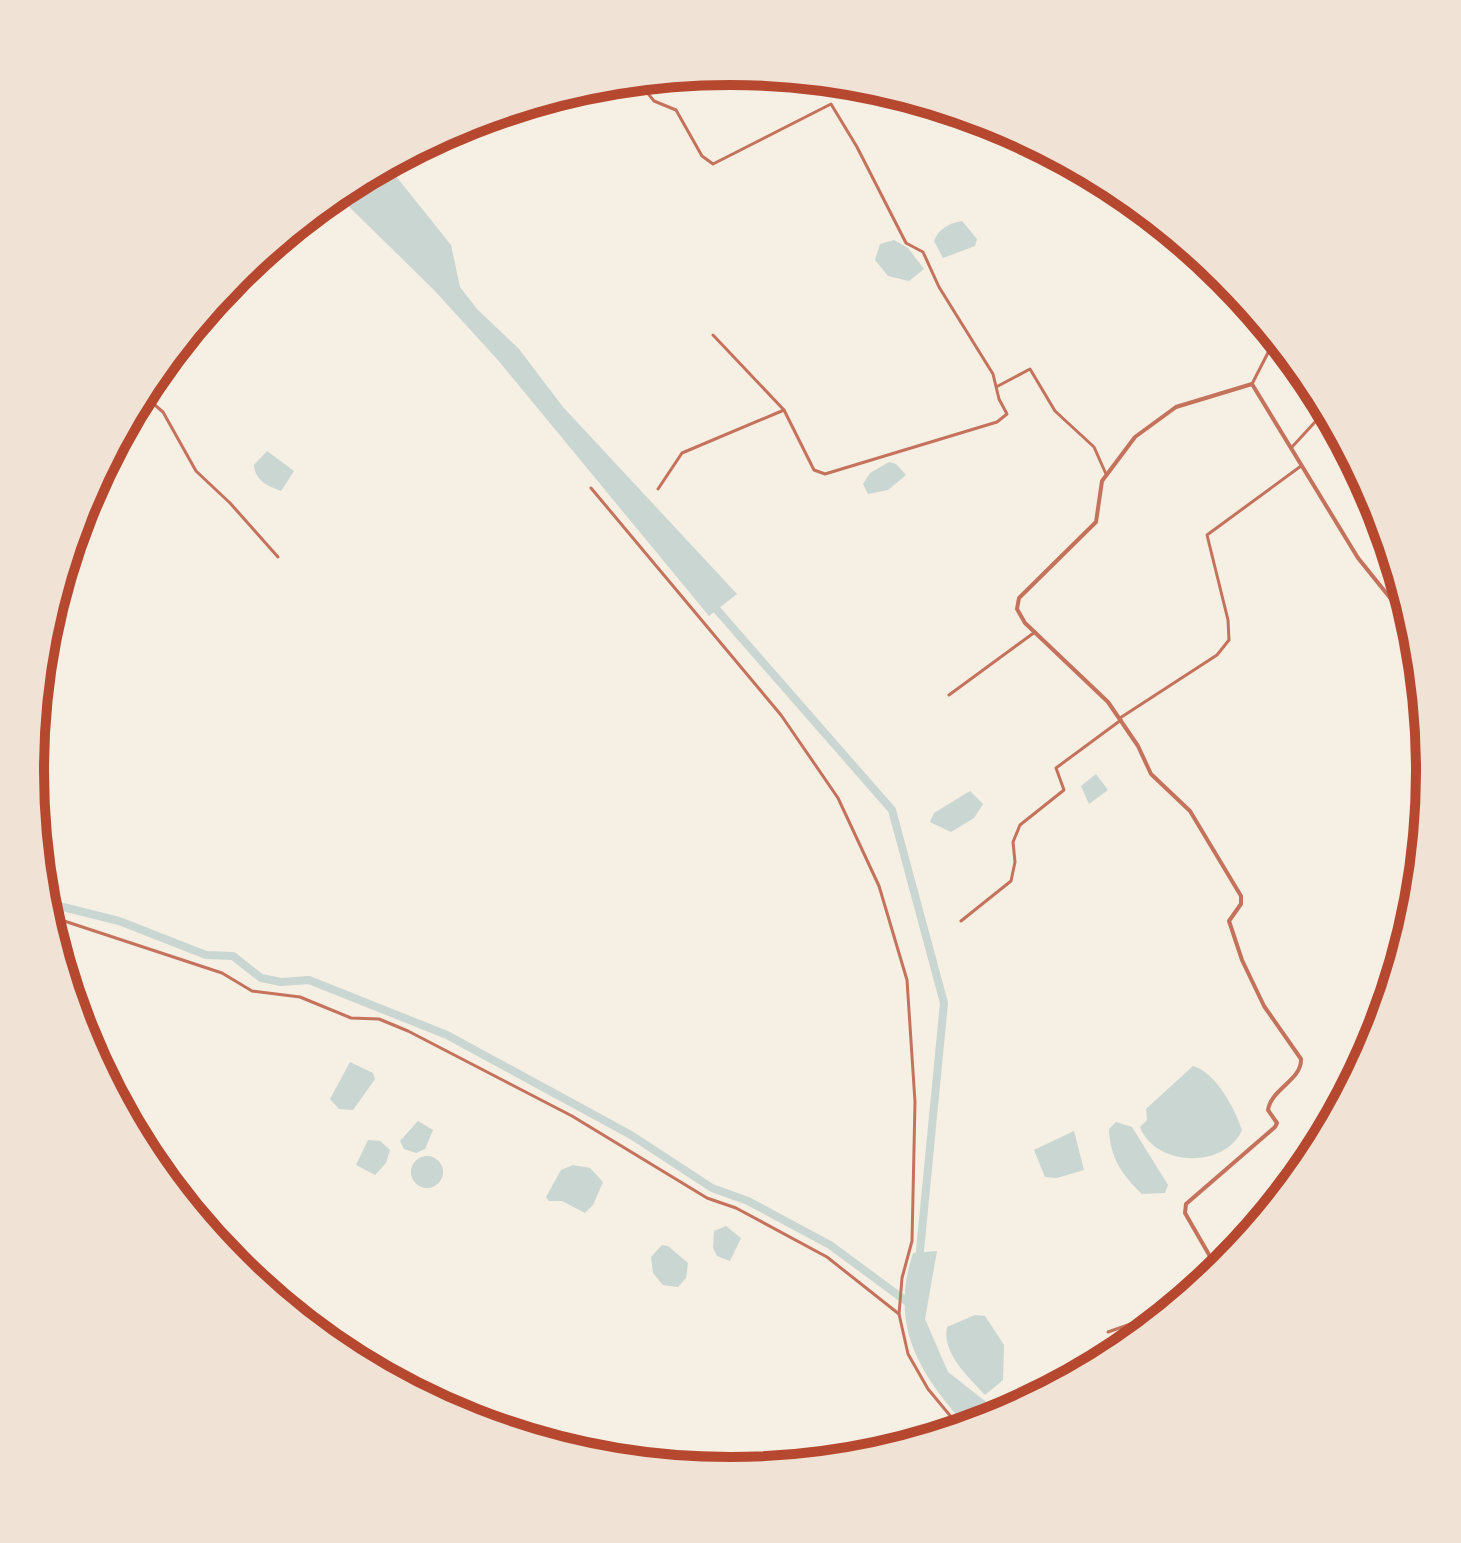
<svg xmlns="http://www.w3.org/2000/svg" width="1461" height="1543" viewBox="0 0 1461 1543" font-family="'Source Sans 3',sans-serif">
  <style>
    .water { fill: #c9d6d2 }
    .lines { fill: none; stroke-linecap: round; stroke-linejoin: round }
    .canal { stroke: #c9d6d2; stroke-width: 8 }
    .minor { stroke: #c5725c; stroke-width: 3 }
    .tertiary { stroke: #c5725c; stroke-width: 4 }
    .rim { fill: none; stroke: #b5482f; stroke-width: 10 }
  </style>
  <rect width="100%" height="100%" fill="#f6efe4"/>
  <g class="water">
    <path d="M 387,165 L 451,245 L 460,287 L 477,309 L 519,349 L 563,407 L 737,594 L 709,616 L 497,359 L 433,289 L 336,194 Z"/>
    <path d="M 962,221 L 977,239 L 975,246 L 943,258 L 934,241 C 938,229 950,223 962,221 Z"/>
    <path d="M 894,240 L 908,248 L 924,269 L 909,281 L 888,276 L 875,260 L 880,244 Z"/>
    <path d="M 267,451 L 294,471 L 281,491 C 267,486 255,480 254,465 Z"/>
    <path d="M 889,462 L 896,464 L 906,475 L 888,490 L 868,494 L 863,484 L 870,473 Z"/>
    <path d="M 1096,774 L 1108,790 L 1089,804 L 1081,786 Z"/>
    <path d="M 970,791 L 983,804 L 974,818 L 951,832 L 930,822 L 934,813 Z"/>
    <path d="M 350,1062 L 373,1073 L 375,1079 L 353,1110 L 339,1109 L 330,1099 Z"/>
    <path d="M 1193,1066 C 1216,1073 1234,1107 1242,1130 C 1225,1169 1155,1167 1140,1127 L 1147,1120 L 1146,1109 Z"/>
    <path d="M 418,1121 L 433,1130 L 425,1149 L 416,1153 L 404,1149 L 400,1141 Z"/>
    <path d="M 1116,1122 L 1132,1127 L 1168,1185 L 1165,1193 L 1142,1194 C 1122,1175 1110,1158 1109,1129 Z"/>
    <path d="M 1074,1131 L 1084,1170 L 1057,1178 L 1045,1177 L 1034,1150 Z"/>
    <path d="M 368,1140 L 380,1141 L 390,1150 L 386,1163 L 375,1175 L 356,1165 Z"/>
    <circle cx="427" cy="1172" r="16"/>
    <path d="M 573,1165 L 590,1168 L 603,1182 L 593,1205 L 585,1213 L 562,1201 L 549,1201 L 546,1197 L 561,1170 Z"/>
    <path d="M 726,1226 L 741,1238 L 730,1261 L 717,1256 L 713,1248 L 714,1231 Z"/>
    <path d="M 662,1245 L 668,1246 L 688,1263 L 686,1278 L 678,1287 L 663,1285 L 653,1273 L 651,1257 Z"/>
    <path d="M 937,1251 L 925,1319 L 948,1372 L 1004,1416 L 968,1428 C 919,1374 889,1326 913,1253 Z"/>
    <path d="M 975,1315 L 985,1316 L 1004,1345 L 1003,1380 L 985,1395 C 968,1376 942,1354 947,1327 Z"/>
  </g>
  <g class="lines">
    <g class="canal">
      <path d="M 711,603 L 892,810 L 944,1003 L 919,1261"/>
      <path d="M 43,902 L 119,921 L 206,955 L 233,956 L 261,978 L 281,982 L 309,980 L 447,1035 L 631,1135 L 712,1188 L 748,1201 L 830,1245 L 906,1301"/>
    </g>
    <g class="minor">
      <path d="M 637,80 L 654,101 L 676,110 L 702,156 L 713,164 L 831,104 L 857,147 L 906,243 L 923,252 L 939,287 L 993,374 L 999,399 L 1007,414 L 997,422 L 825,474 L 814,470 L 784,410 L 682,453 L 658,489"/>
      <path d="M 713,335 L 784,410"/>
      <path d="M 1252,384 L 1276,337"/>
      <path d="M 998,386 L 1030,369 L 1055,411 L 1094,447 L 1106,474"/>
      <path d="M 142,394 L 163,412 L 196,471 L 230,503 L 278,557"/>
      <path d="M 1292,447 L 1327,409"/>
      <path d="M 591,488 L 781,715 L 838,798 L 879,886 L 907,980 L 915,1102 L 912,1241 L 902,1278 L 899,1314"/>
      <path d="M 949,695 L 1035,632"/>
      <path d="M 1120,718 L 1217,655 L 1229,640 L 1228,620 L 1207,535 L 1301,466"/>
      <path d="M 46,915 L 222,973 L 252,991 L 300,997 L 351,1018 L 379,1019 L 408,1031 L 572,1116 L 707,1198 L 736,1208 L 827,1257 L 899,1314 L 908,1354 L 928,1389 L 962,1430"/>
      <path d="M 961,921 L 1011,881 L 1015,862 L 1013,842 L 1020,825 L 1064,790 L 1056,768 L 1121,720"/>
      <path d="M 1108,1332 L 1156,1315 L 1208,1282"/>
    </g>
    <path class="tertiary" d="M 1219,1272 L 1185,1213 L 1186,1204 L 1275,1127 L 1277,1123 L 1268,1110 C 1271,1089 1302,1080 1301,1059 L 1264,1006 L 1242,960 L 1229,921 L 1241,904 L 1241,896 L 1190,811 L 1151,774 L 1138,746 L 1108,702 L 1025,623 L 1017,609 L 1019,598 L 1096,522 L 1102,481 L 1135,437 L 1176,407 L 1252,384 L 1358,558 L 1416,630"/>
  </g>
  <path d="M0 0H1461V1543H0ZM44 771a686 686 0 1 1 1372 0a686 686 0 1 1-1372 0Z" fill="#f1e2d6" fill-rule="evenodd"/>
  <path class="rim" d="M44 771a686 686 0 1 1 1372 0a686 686 0 1 1-1372 0Z"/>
</svg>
